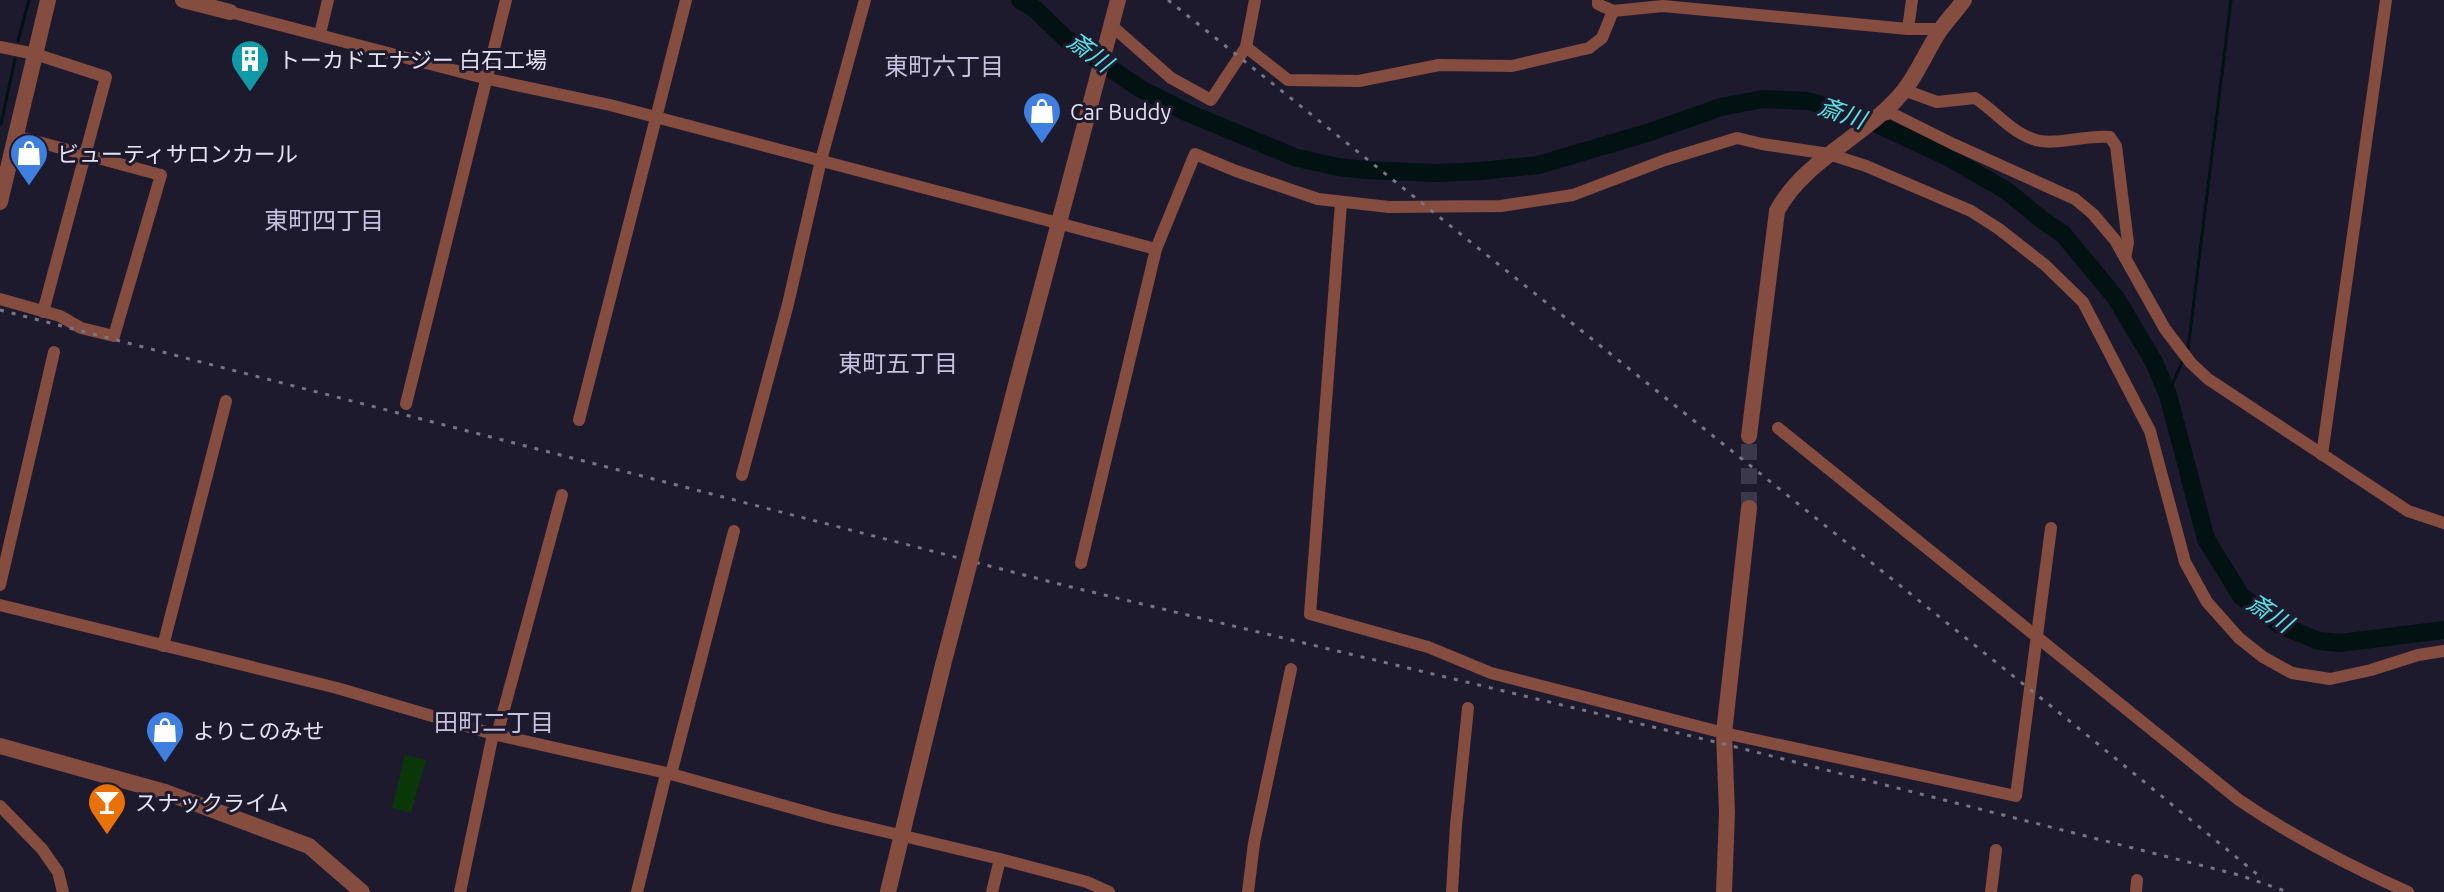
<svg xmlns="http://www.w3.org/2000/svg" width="2444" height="892" viewBox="0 0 2444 892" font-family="Ubuntu,'Noto Sans JP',sans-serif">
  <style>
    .green { fill: #093708 }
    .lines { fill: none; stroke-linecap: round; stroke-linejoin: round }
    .stream { stroke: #021111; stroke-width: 3 }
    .river { stroke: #021111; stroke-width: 18 }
    .tertiary-tunnel { stroke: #3c384b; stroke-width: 16; stroke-dasharray: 16 8; stroke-linecap: butt }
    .minor { stroke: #854d3f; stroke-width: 12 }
    .tertiary { stroke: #854d3f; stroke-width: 16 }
    .rail { stroke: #787586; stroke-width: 3; stroke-dasharray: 4 8; stroke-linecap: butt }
    .tertiary-bridge { stroke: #854d3f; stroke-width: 16 }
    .labels { text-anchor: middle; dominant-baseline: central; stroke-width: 6; stroke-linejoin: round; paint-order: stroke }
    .poi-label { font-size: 22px; fill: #e5e3f1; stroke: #1e1a2e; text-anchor: start }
    .water-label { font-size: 24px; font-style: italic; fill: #59e2e4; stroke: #1e1a2e }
    .neighbourhood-label { font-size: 24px; fill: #c6c2de; stroke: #1e1a2e }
  </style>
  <rect width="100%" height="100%" fill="#1e1a2e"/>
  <path class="green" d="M 405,755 L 426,760 L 411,813 L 392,808 Z"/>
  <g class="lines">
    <g class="stream">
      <path d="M 18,41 L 29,0"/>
      <path d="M 1,124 L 15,59"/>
      <path d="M 2188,349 L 2231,0"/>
      <path d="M 2168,394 L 2183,360"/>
    </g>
    <path class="river" d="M 1020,0 L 1035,9 L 1065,38 L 1141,89 L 1186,112 L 1297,158 L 1338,167 L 1366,170 L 1436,173 L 1481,171 L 1538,165 L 1647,133 L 1721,107 L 1763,99 L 1808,101 L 1864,118 L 1946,156 L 2007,191 L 2041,219 L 2063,234 L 2116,298 L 2154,362 L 2168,395 L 2206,539 L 2241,596 L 2280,625 L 2319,641 L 2340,643 L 2444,630"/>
    <path class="tertiary-tunnel" d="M 1749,508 L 1749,436"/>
    <g class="minor">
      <path d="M 1598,0 L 1598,4 L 1613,11 L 1663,6 L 1908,29 L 1941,29"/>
      <path d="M 230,12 L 488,79 L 610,105 L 1156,249"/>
      <path d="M 1112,26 L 1171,78 L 1211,100 L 1246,47 L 1255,0"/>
      <path d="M 1908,29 L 1912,0"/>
      <path d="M 320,34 L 328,0"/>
      <path d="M 0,47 L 35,54 L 106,77 L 43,312"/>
      <path d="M 1246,47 L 1288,80 L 1359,81 L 1439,65 L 1512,66 L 1589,48 L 1602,38 L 1613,11"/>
      <path d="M 1904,90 L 1937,102 L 1975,98 C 1994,110 2011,132 2033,139 C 2054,147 2086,134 2110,137 L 2116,146 L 2128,243 L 2125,258"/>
      <path d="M 1880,116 L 1891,113 L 1953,144 L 2075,199 L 2093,214 L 2115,240 L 2165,329 L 2191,363 L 2208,379 L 2408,511 L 2444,523"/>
      <path d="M 1341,203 L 1310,614 L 1428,647 L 1491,673 L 1724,733 L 2016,796 L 2051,528"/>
      <path d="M 0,299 L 60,316 L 81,328 L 114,336 L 161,175 L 16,136"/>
      <path d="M 406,404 L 506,0"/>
      <path d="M 579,420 L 686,0"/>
      <path d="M 1778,428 L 2239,800 C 2292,836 2349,866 2408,892"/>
      <path d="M 2322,455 L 2386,0"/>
      <path d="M 742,475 L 788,304 L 821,160 L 865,0"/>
      <path d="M 1081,563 L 1156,249 L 1195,154 L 1236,171 L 1318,199 L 1389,207 L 1501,206 L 1573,195 L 1665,160 L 1737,138 L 1762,144 L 1829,154 L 1866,166 L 1971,211 L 1999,229 L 2045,265 L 2083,302 L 2150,431 L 2185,562 L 2207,602 L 2239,638 L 2263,657 L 2292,673 L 2330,679 L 2371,670 L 2418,655 L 2444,651"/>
      <path d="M 0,585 L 54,352"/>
      <path d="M 0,605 L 337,688 L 493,734 L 671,774 L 828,818 L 1000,859 L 1087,882 L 1109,892"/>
      <path d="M 163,646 L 226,401"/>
      <path d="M 497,735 L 562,495"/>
      <path d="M 671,774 L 734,531"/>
      <path d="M 0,806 L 42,849 L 58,872 L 63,892"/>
      <path d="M 460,892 L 493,734"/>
      <path d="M 637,892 L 666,774"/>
      <path d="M 992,892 L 1000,859"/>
      <path d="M 1248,892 L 1254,843 L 1291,669"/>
      <path d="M 1452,892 L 1456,825 L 1468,708"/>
      <path d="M 1991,892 L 1996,850"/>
      <path d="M 2136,892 L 2137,880"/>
    </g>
    <g class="tertiary">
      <path d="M 183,0 L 230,12"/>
      <path d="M 0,202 L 48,0"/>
      <path d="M 1017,381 L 1118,0"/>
      <path d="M 1749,436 L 1777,211 C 1804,160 1865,137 1902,93 C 1918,74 1927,49 1941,29 C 1948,19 1957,10 1964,0"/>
      <path d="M 0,746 L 165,792 L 309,846 L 362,892"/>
      <path d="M 888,892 L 943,665"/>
      <path d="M 1724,892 L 1727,813 L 1724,733 L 1749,508"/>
    </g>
    <g class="rail">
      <path d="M 1168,0 L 2077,727 L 2263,879"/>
      <path d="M 0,310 L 1067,586 L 1724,744 L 2239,875 L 2288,892"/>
    </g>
    <path class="tertiary-bridge" d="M 943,665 L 1017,381"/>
  </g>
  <defs>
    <g id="building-pin" transform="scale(2)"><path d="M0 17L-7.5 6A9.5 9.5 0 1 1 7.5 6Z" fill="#0f9aa8" stroke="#1e1a2e"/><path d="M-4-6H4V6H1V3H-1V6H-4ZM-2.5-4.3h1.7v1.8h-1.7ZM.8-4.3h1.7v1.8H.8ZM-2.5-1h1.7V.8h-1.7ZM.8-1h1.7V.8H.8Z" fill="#fff"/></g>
    <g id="shop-pin" transform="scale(2)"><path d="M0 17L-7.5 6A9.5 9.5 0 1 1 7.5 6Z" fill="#3f7fe0" stroke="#1e1a2e"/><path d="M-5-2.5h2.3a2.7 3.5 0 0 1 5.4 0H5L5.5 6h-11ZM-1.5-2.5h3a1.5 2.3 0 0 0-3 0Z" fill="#fff"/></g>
    <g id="bar-pin" transform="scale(2)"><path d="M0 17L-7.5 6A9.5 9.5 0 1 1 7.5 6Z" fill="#e8710a" stroke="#1e1a2e"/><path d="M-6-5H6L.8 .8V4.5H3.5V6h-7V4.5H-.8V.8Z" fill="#fff"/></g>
  </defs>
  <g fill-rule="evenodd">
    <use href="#building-pin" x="250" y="59"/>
    <use href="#shop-pin" x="1042" y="111"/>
    <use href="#shop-pin" x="29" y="153"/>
    <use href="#shop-pin" x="165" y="730"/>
    <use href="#bar-pin" x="107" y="802"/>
  </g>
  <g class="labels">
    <g class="poi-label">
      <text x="278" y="59">トーカドエナジー 白石工場</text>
      <text x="1070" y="111">Car Buddy</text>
      <text x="57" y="153">ビューティサロンカール</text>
      <text x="193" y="730">よりこのみせ</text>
      <text x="135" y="802">スナックライム</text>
    </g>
    <g class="water-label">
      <text transform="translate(1090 52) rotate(36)">斎川</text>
      <text transform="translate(1842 113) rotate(19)">斎川</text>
      <text transform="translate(2270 613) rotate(33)">斎川</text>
    </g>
    <g class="neighbourhood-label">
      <text x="944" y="66">東町六丁目</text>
      <text x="324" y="220">東町四丁目</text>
      <text x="898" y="363">東町五丁目</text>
      <text x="494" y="722">田町二丁目</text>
    </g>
  </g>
</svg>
